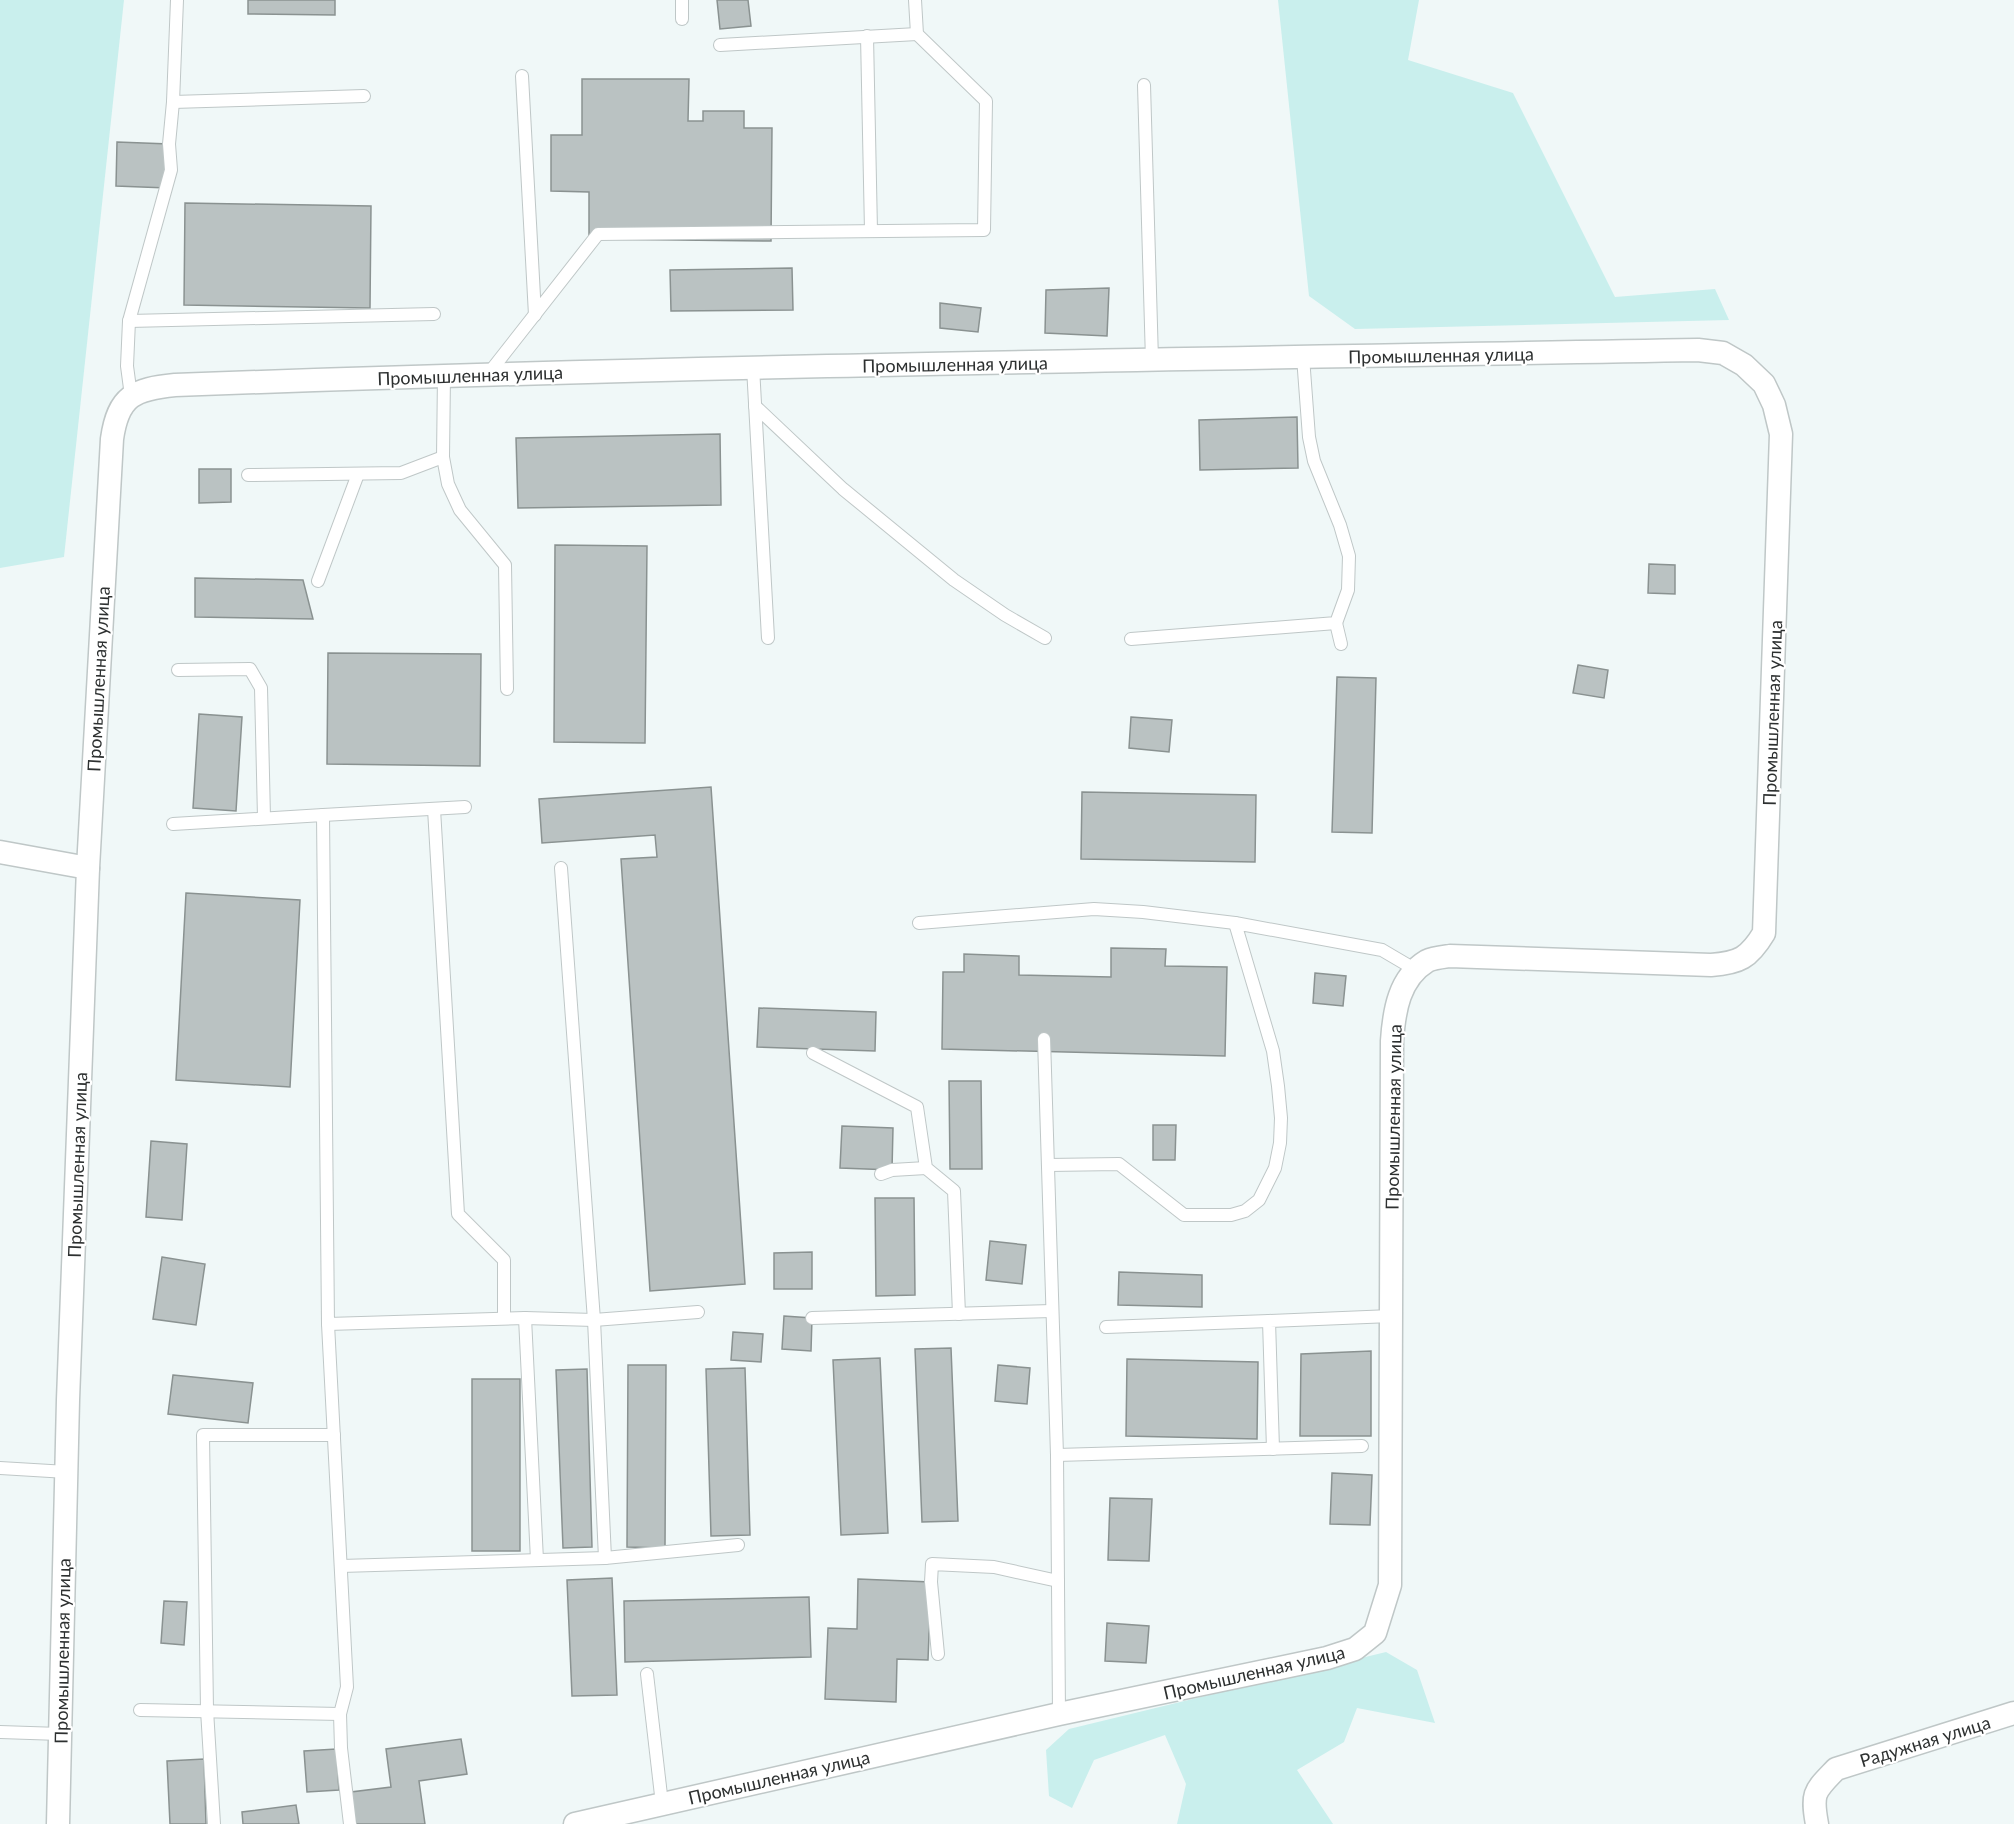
<svg xmlns="http://www.w3.org/2000/svg" width="2014" height="1824" viewBox="0 0 2014 1824" font-family="Lato,sans-serif">
  <style>
    .green { fill: #c9efed }
    .building { fill: #bac2c2; stroke: #8a9291; stroke-width: 1.5 }
    .lines { fill: none; stroke-linecap: round; stroke-linejoin: round }
    .service-casing { stroke: #bfc7c7; stroke-width: 14 }
    .minor-casing { stroke: #bfc7c7; stroke-width: 25 }
    .service { stroke: #fff; stroke-width: 12 }
    .minor { stroke: #fff; stroke-width: 22 }
    .labels { text-anchor: middle; dominant-baseline: central; stroke-width: 4.5; stroke-linejoin: round; paint-order: stroke }
    .street-label { font-size: 18px; fill: #2d3030; stroke: #fff }
  </style>
  <rect width="100%" height="100%" fill="#f0f8f8"/>
  <g class="green">
    <path d="M 0,0 L 124,0 L 64,557 L 0,568 Z"/>
    <path d="M 1278,0 L 1419,0 L 1408,60 L 1513,93 L 1615,297 L 1715,289 L 1729,320 L 1355,329 L 1309,296 Z"/>
    <path d="M 1386,1652 L 1417,1670 L 1435,1723 L 1357,1708 L 1344,1742 L 1297,1770 L 1333,1824 L 1177,1824 L 1186,1784 L 1165,1735 L 1094,1760 L 1072,1808 L 1049,1796 L 1046,1750 L 1069,1729 Z"/>
  </g>
  <g class="building">
    <path d="M 248,0 L 335,0 L 335,15 L 248,14 Z"/>
    <path d="M 717,0 L 748,0 L 751,26 L 720,29 Z"/>
    <path d="M 582,79 L 689,79 L 688,121 L 703,121 L 703,111 L 744,111 L 744,128 L 772,128 L 771,241 L 589,239 L 589,192 L 551,191 L 551,135 L 582,135 Z"/>
    <path d="M 117,142 L 169,144 L 167,188 L 116,186 Z"/>
    <path d="M 185,203 L 371,206 L 370,308 L 184,305 Z"/>
    <path d="M 792,268 L 793,310 L 671,311 L 670,270 Z"/>
    <path d="M 1109,288 L 1107,336 L 1045,333 L 1046,290 Z"/>
    <path d="M 940,303 L 981,308 L 978,332 L 940,328 Z"/>
    <path d="M 1297,417 L 1298,468 L 1200,470 L 1199,420 Z"/>
    <path d="M 720,434 L 721,505 L 518,508 L 516,438 Z"/>
    <path d="M 199,469 L 231,469 L 231,502 L 199,503 Z"/>
    <path d="M 555,545 L 647,546 L 645,743 L 554,742 Z"/>
    <path d="M 1649,564 L 1675,565 L 1675,594 L 1648,593 Z"/>
    <path d="M 195,578 L 303,580 L 313,619 L 195,617 Z"/>
    <path d="M 328,653 L 481,654 L 480,766 L 327,764 Z"/>
    <path d="M 1578,665 L 1608,670 L 1604,698 L 1573,693 Z"/>
    <path d="M 1337,677 L 1376,678 L 1372,833 L 1332,832 Z"/>
    <path d="M 199,714 L 242,717 L 236,811 L 193,808 Z"/>
    <path d="M 1131,717 L 1172,720 L 1169,752 L 1129,748 Z"/>
    <path d="M 711,787 L 745,1284 L 650,1291 L 621,859 L 657,857 L 655,835 L 542,843 L 539,799 Z"/>
    <path d="M 1082,792 L 1256,795 L 1255,862 L 1081,859 Z"/>
    <path d="M 186,893 L 300,900 L 290,1087 L 176,1080 Z"/>
    <path d="M 1111,948 L 1166,949 L 1165,966 L 1227,967 L 1225,1056 L 942,1049 L 943,972 L 964,972 L 964,954 L 1019,956 L 1019,975 L 1111,977 Z"/>
    <path d="M 1315,973 L 1346,976 L 1343,1006 L 1313,1003 Z"/>
    <path d="M 759,1008 L 876,1012 L 875,1051 L 757,1047 Z"/>
    <path d="M 949,1081 L 981,1081 L 982,1169 L 950,1169 Z"/>
    <path d="M 1153,1125 L 1176,1125 L 1175,1160 L 1153,1160 Z"/>
    <path d="M 842,1126 L 893,1128 L 892,1170 L 840,1168 Z"/>
    <path d="M 151,1141 L 187,1144 L 182,1220 L 146,1217 Z"/>
    <path d="M 875,1198 L 914,1198 L 915,1295 L 876,1296 Z"/>
    <path d="M 990,1241 L 1026,1245 L 1022,1284 L 986,1280 Z"/>
    <path d="M 812,1252 L 812,1289 L 774,1289 L 774,1253 Z"/>
    <path d="M 162,1257 L 205,1264 L 196,1325 L 153,1319 Z"/>
    <path d="M 1119,1272 L 1202,1275 L 1202,1307 L 1118,1305 Z"/>
    <path d="M 784,1316 L 812,1318 L 811,1351 L 782,1349 Z"/>
    <path d="M 733,1332 L 763,1334 L 761,1362 L 731,1360 Z"/>
    <path d="M 951,1348 L 958,1521 L 922,1522 L 915,1349 Z"/>
    <path d="M 1371,1351 L 1371,1436 L 1300,1436 L 1301,1354 Z"/>
    <path d="M 880,1358 L 888,1533 L 841,1535 L 833,1360 Z"/>
    <path d="M 1127,1359 L 1258,1362 L 1257,1439 L 1126,1436 Z"/>
    <path d="M 628,1365 L 666,1365 L 665,1548 L 627,1547 Z"/>
    <path d="M 998,1365 L 1030,1368 L 1027,1404 L 995,1401 Z"/>
    <path d="M 745,1368 L 750,1535 L 711,1536 L 706,1369 Z"/>
    <path d="M 587,1369 L 592,1547 L 563,1548 L 556,1370 Z"/>
    <path d="M 173,1375 L 253,1383 L 248,1423 L 168,1414 Z"/>
    <rect x="472" y="1379" width="48" height="172"/>
    <path d="M 1332,1473 L 1372,1475 L 1370,1525 L 1330,1524 Z"/>
    <path d="M 1110,1498 L 1152,1499 L 1149,1561 L 1108,1560 Z"/>
    <path d="M 612,1578 L 617,1695 L 572,1696 L 567,1580 Z"/>
    <path d="M 858,1579 L 931,1582 L 928,1660 L 897,1659 L 896,1702 L 825,1699 L 828,1628 L 857,1629 Z"/>
    <path d="M 809,1597 L 811,1657 L 625,1662 L 624,1601 Z"/>
    <path d="M 164,1601 L 187,1602 L 184,1645 L 161,1643 Z"/>
    <path d="M 1107,1623 L 1149,1626 L 1146,1663 L 1105,1661 Z"/>
    <path d="M 461,1739 L 467,1774 L 419,1781 L 425,1824 L 356,1824 L 351,1792 L 391,1787 L 386,1749 Z"/>
    <path d="M 336,1749 L 339,1790 L 307,1792 L 304,1751 Z"/>
    <path d="M 204,1759 L 206,1824 L 170,1824 L 167,1761 Z"/>
    <path d="M 296,1805 L 299,1824 L 243,1824 L 242,1812 Z"/>
  </g>
  <g class="lines">
    <g class="service-casing">
      <g id="service">
        <path d="M 682,0 L 682,19"/>
        <path d="M 867,36 L 871,231"/>
        <path d="M 720,45 L 917,34"/>
        <path d="M 522,76 L 535,315"/>
        <path d="M 1144,85 L 1152,360"/>
        <path d="M 173,102 L 364,96"/>
        <path d="M 129,321 L 434,314"/>
        <path d="M 753,367 L 768,638"/>
        <path d="M 489,373 L 598,234 L 984,230 L 986,101 L 917,34 L 915,0"/>
        <path d="M 444,375 L 443,457 L 448,484 L 460,510 L 505,565 L 507,689"/>
        <path d="M 131,396 L 127,366 L 129,321 L 171,170 L 169,144 L 173,102 L 177,0"/>
        <path d="M 755,406 L 843,489 L 954,580 L 1005,615 L 1045,638"/>
        <path d="M 248,475 L 401,473 L 443,457"/>
        <path d="M 318,581 L 358,474"/>
        <path d="M 1336,623 L 1341,644"/>
        <path d="M 1131,639 L 1336,623 L 1348,590 L 1349,556 L 1340,525 L 1314,461 L 1309,437 L 1303,357"/>
        <path d="M 178,670 L 250,669 L 261,688 L 264,818"/>
        <path d="M 434,809 L 458,1214 L 504,1260 L 504,1318"/>
        <path d="M 323,815 L 465,807"/>
        <path d="M 173,824 L 323,815 L 328,1324 L 525,1318 L 594,1320 L 698,1312"/>
        <path d="M 561,868 L 594,1320 L 605,1558"/>
        <path d="M 919,923 L 1094,909 L 1143,912 L 1235,923"/>
        <path d="M 1044,1039 L 1057,1455 L 1059,1714"/>
        <path d="M 813,1053 L 917,1107 L 926,1168 L 954,1191 L 959,1314"/>
        <path d="M 1048,1165 L 1119,1164 L 1184,1215 L 1231,1215 L 1245,1211 L 1259,1200 L 1275,1168 L 1280,1143 L 1281,1118 L 1278,1086 L 1273,1051 L 1235,923 L 1382,950 L 1416,970"/>
        <path d="M 881,1174 L 892,1170 L 926,1168"/>
        <path d="M 525,1318 L 537,1560"/>
        <path d="M 812,1318 L 1052,1311"/>
        <path d="M 328,1324 L 347,1687 L 340,1714 L 341,1748 L 350,1824"/>
        <path d="M 1106,1327 L 1269,1321"/>
        <path d="M 1273,1449 L 1269,1321 L 1391,1316"/>
        <path d="M 1057,1455 L 1362,1446"/>
        <path d="M 0,1468 L 67,1472"/>
        <path d="M 341,1566 L 605,1558 L 738,1545"/>
        <path d="M 938,1654 L 931,1582 L 932,1564 L 994,1567 L 1058,1581"/>
        <path d="M 647,1674 L 662,1804"/>
        <path d="M 140,1710 L 340,1714"/>
        <path d="M 0,1732 L 60,1734"/>
        <path d="M 214,1824 L 207,1710 L 203,1435 L 334,1435"/>
      </g>
    </g>
    <g class="minor-casing">
      <g id="minor">
        <path d="M 0,852 L 88,868"/>
        <path d="M 58,1824 L 68,1400 L 88,868 L 112,439 C 118,396 134,389 175,385 C 682,366 1190,359 1698,350 L 1723,353 L 1744,365 L 1764,384 L 1774,405 L 1781,434 L 1764,933 C 1749,958 1739,963 1711,965 L 1450,956 C 1443,957 1433,958 1427,961 C 1399,978 1394,1011 1392,1041 L 1390,1585 L 1375,1633 L 1355,1649 L 1327,1658 L 1059,1714 L 575,1824"/>
        <path d="M 1817,1824 C 1811,1792 1815,1791 1836,1769 L 2014,1713"/>
      </g>
    </g>
    <use href="#service" class="service"/>
    <use href="#minor" class="minor"/>
  </g>
  <g class="labels">
    <g class="street-label">
      <text transform="translate(1441 355) rotate(-1)">Промышленная улица</text>
      <text transform="translate(955 364) rotate(-1)">Промышленная улица</text>
      <text transform="translate(470 375) rotate(-2)">Промышленная улица</text>
      <text transform="translate(98 679) rotate(-87)">Промышленная улица</text>
      <text transform="translate(1772 713) rotate(-88)">Промышленная улица</text>
      <text transform="translate(1393 1117) rotate(-89)">Промышленная улица</text>
      <text transform="translate(77 1165) rotate(-88)">Промышленная улица</text>
      <text transform="translate(62 1651) rotate(-89)">Промышленная улица</text>
      <text transform="translate(1254 1672) rotate(-13)">Промышленная улица</text>
      <text transform="translate(1925 1741) rotate(-17)">Радужная улица</text>
      <text transform="translate(779 1777) rotate(-13)">Промышленная улица</text>
    </g>
  </g>
</svg>
